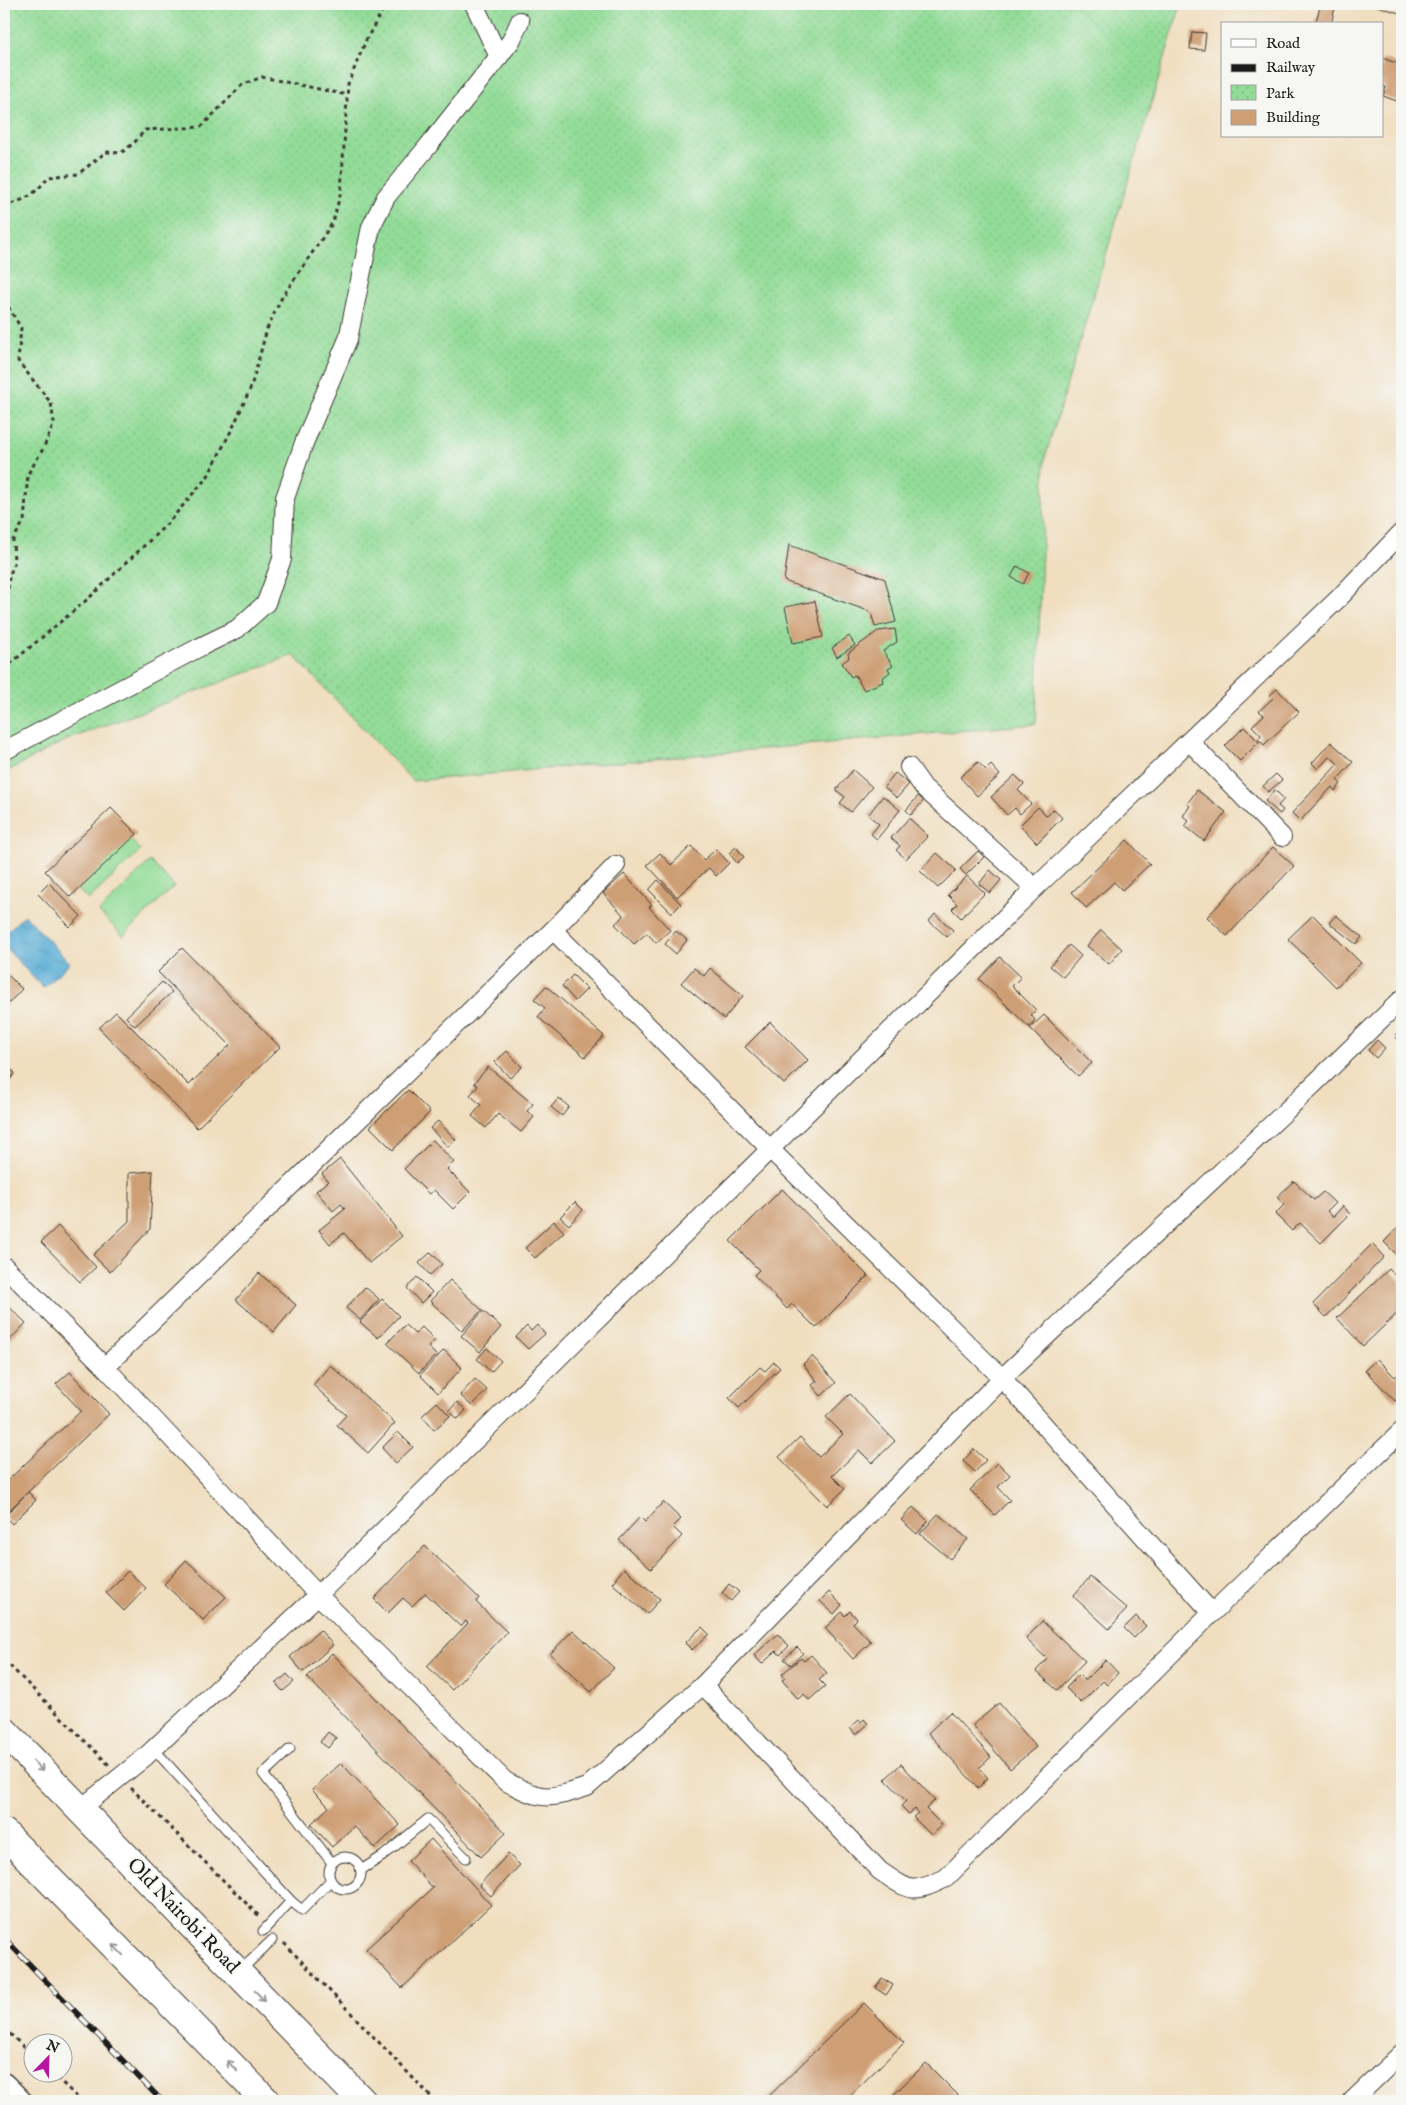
<svg xmlns="http://www.w3.org/2000/svg" width="1406" height="2105" viewBox="0 0 1406 2105" font-family="'IM FELL English',serif">
  <style>
    .green { fill: #93dc98; stroke: #587c5a }
    .park { fill: url(#park-dots); stroke: #587c5a }
    .water { fill: url(#water-ripples); stroke: #3b6479 }
    .building { fill: #ce9e74 }
    .lines { fill: none; stroke-linecap: round; stroke-linejoin: round }
    .service-casing { stroke: #3c3934; stroke-width: 11 }
    .minor-casing { stroke: #3c3934; stroke-width: 20 }
    .tertiary-casing { stroke: #3c3934; stroke-width: 24 }
    .trunk-casing { stroke: #3c3934; stroke-width: 30 }
    .path { stroke: #3c3934; stroke-width: 3; stroke-dasharray: 4 4; stroke-linecap: butt }
    .service { stroke: #fff; stroke-width: 9 }
    .minor { stroke: #fff; stroke-width: 18 }
    .tertiary { stroke: #fff; stroke-width: 21 }
    .trunk { stroke: #fff; stroke-width: 28 }
    .rail-casing { stroke: #1c1c1c; stroke-width: 5.5 }
    .rail { stroke: #f6f6f2; stroke-width: 4; stroke-dasharray: 11; stroke-linecap: butt }
    .oneway { stroke: #999 }
    .labels { text-anchor: middle; dominant-baseline: central; stroke-width: 4; stroke-linejoin: round; paint-order: stroke }
    .street-label { font-size: 20px; fill: #1c1c1c; stroke: #f6f6f2 }
  </style>
  <defs>
    <pattern id="park-dots" width="8" height="8" patternUnits="userSpaceOnUse" patternTransform="scale(1.25)"><rect width="8" height="8" fill="#93dc98"/><path d="M2 2h.1M6 6h.1" fill="none" stroke="#7ebc82" stroke-width="1.8" stroke-linecap="round"/></pattern>
    <pattern id="water-ripples" width="26" height="14" patternUnits="userSpaceOnUse" patternTransform="scale(1.25)"><rect width="26" height="14" fill="#5aadd6"/><path d="M2 4q2-2 4 0t4 0M15 11q2-2 4 0t4 0" fill="none" stroke="#4a8cad"/></pattern>
  </defs>
  <rect width="100%" height="100%" fill="#f6f6f2"/>
  <filter id="ink" filterUnits="userSpaceOnUse"><feTurbulence type="fractalNoise" baseFrequency=".02" numOctaves="2"/><feDisplacementMap in="SourceGraphic" scale="10" xChannelSelector="R" yChannelSelector="G"/><feConvolveMatrix kernelMatrix="1 2 1 2 8 2 1 2 1" color-interpolation-filters="sRGB"/></filter>
  <filter id="wash" filterUnits="userSpaceOnUse"><feTurbulence type="fractalNoise" baseFrequency=".0096" numOctaves="4" result="noise"/><feDisplacementMap in="SourceGraphic" scale="20" xChannelSelector="R" yChannelSelector="G"/><feGaussianBlur stdDeviation="1.12" result="paint"/><feColorMatrix in="noise" values="0 0 0 0 0 0 0 0 0 0 0 0 0 0 0 0 0 1.4 0 .05"/><feComposite in="paint" operator="in"/></filter>
  <g filter="url(#wash)">
    <rect width="100%" height="100%" fill="#f0debf"/>
    <g class="green">
      <path d="M 116,825 L 141,850 L 88,900 L 64,875 Z"/>
      <path d="M 150,861 L 174,886 L 123,936 L 99,912 Z"/>
    </g>
    <path class="park" d="M 4,4 L 1181,4 L 1045,458 L 1036,724 L 413,781 L 293,655 L 64,741 L 4,773 Z"/>
    <path class="water" d="M 25,915 L 70,963 L 43,988 L 4,946 L 4,934 Z"/>
    <g id="blocks">
      <g class="building">
        <path d="M 1321,4 L 1336,4 L 1331,24 L 1315,24 Z"/>
        <path d="M 1371,4 L 1402,4 L 1402,14 Z"/>
        <path d="M 1192,32 L 1206,33 L 1204,50 L 1190,49 Z"/>
        <path d="M 1382,58 L 1402,65 L 1402,103 L 1383,96 L 1386,87 L 1382,86 Z"/>
        <path d="M 789,545 L 885,579 L 896,622 L 875,627 L 871,612 L 784,581 Z"/>
        <path d="M 1017,566 L 1029,573 L 1023,584 L 1011,577 Z"/>
        <path d="M 815,601 L 823,637 L 793,643 L 785,607 Z"/>
        <path d="M 895,629 L 897,642 L 883,651 L 893,666 L 888,669 L 890,672 L 882,678 L 883,682 L 864,690 L 855,675 L 851,677 L 842,663 L 849,658 L 848,653 L 878,631 Z"/>
        <path d="M 849,636 L 855,645 L 837,657 L 832,648 Z"/>
        <path d="M 1277,689 L 1299,712 L 1264,745 L 1258,739 L 1261,735 L 1252,726 L 1264,715 L 1259,711 L 1273,698 L 1270,695 Z"/>
        <path d="M 1244,727 L 1259,742 L 1240,761 L 1225,746 Z"/>
        <path d="M 1331,742 L 1353,762 L 1337,780 L 1341,784 L 1335,791 L 1332,787 L 1300,821 L 1292,813 L 1338,764 L 1330,756 L 1318,769 L 1312,763 Z"/>
        <path d="M 978,762 L 986,770 L 991,765 L 1000,775 L 977,796 L 960,777 Z"/>
        <path d="M 853,770 L 872,787 L 851,812 L 840,803 L 845,797 L 836,790 Z"/>
        <path d="M 895,773 L 909,784 L 897,798 L 884,787 Z"/>
        <path d="M 1276,774 L 1282,780 L 1268,792 L 1263,786 Z"/>
        <path d="M 1015,775 L 1024,784 L 1018,790 L 1031,804 L 1020,814 L 1015,808 L 1007,815 L 991,797 Z"/>
        <path d="M 1197,790 L 1226,812 L 1204,841 L 1185,826 L 1189,821 L 1183,816 L 1190,806 L 1187,804 Z"/>
        <path d="M 1275,790 L 1284,799 L 1278,806 L 1283,810 L 1280,814 L 1265,801 Z"/>
        <path d="M 920,794 L 925,799 L 911,815 L 906,810 Z"/>
        <path d="M 883,796 L 900,810 L 877,839 L 871,834 L 879,824 L 868,815 Z"/>
        <path d="M 1038,807 L 1047,816 L 1054,809 L 1062,818 L 1037,843 L 1020,825 Z"/>
        <path d="M 111,808 L 137,834 L 70,897 L 45,871 Z"/>
        <path d="M 909,818 L 928,836 L 906,859 L 896,850 L 900,846 L 891,838 Z"/>
        <path d="M 1127,840 L 1150,864 L 1122,890 L 1114,882 L 1086,908 L 1072,892 Z"/>
        <path d="M 691,846 L 704,860 L 716,849 L 729,863 L 716,876 L 709,868 L 677,897 L 647,865 L 660,853 L 671,865 Z"/>
        <path d="M 736,847 L 744,857 L 737,863 L 729,853 Z"/>
        <path d="M 1273,847 L 1294,866 L 1227,936 L 1207,917 Z"/>
        <path d="M 978,851 L 984,857 L 966,875 L 960,869 Z"/>
        <path d="M 937,853 L 956,870 L 938,888 L 920,871 Z"/>
        <path d="M 990,870 L 1001,880 L 990,893 L 979,884 Z"/>
        <path d="M 624,874 L 652,905 L 649,907 L 670,930 L 656,943 L 647,933 L 634,944 L 615,924 L 624,916 L 603,893 Z"/>
        <path d="M 967,876 L 985,893 L 961,918 L 952,909 L 957,904 L 948,895 Z"/>
        <path d="M 658,880 L 681,904 L 672,913 L 649,890 Z"/>
        <path d="M 49,883 L 81,916 L 70,927 L 38,894 Z"/>
        <path d="M 935,914 L 953,930 L 947,937 L 929,921 Z"/>
        <path d="M 1313,915 L 1361,963 L 1336,987 L 1288,939 Z"/>
        <path d="M 1336,915 L 1362,937 L 1356,944 L 1329,923 Z"/>
        <path d="M 1101,930 L 1122,949 L 1109,964 L 1087,946 Z"/>
        <path d="M 676,931 L 687,940 L 676,954 L 665,944 Z"/>
        <path d="M 1069,945 L 1081,956 L 1063,977 L 1050,966 Z"/>
        <path d="M 182,948 L 280,1047 L 197,1128 L 99,1028 L 116,1012 L 189,1085 L 230,1045 L 158,972 Z"/>
        <path d="M 1000,957 L 1021,977 L 1012,986 L 1036,1010 L 1031,1015 L 1035,1020 L 1029,1027 L 979,979 Z"/>
        <path d="M 694,968 L 704,976 L 710,968 L 743,996 L 724,1019 L 681,983 Z"/>
        <path d="M 4,971 L 22,989 L 4,1008 Z"/>
        <path d="M 573,975 L 587,989 L 575,1001 L 562,986 Z"/>
        <path d="M 162,982 L 172,992 L 135,1026 L 126,1017 Z"/>
        <path d="M 546,986 L 604,1036 L 585,1057 L 538,1017 L 545,1008 L 534,999 Z"/>
        <path d="M 1044,1015 L 1092,1063 L 1078,1076 L 1030,1028 Z"/>
        <path d="M 770,1022 L 808,1060 L 784,1084 L 745,1047 Z"/>
        <path d="M 1402,1029 L 1402,1044 L 1395,1036 Z"/>
        <path d="M 1377,1040 L 1385,1048 L 1376,1058 L 1368,1050 Z"/>
        <path d="M 507,1051 L 522,1067 L 510,1078 L 495,1062 Z"/>
        <path d="M 5,1065 L 15,1073 L 4,1088 L 4,1066 Z"/>
        <path d="M 488,1067 L 533,1104 L 527,1111 L 534,1117 L 521,1132 L 498,1114 L 486,1128 L 472,1116 L 481,1105 L 470,1095 L 478,1086 L 474,1083 Z"/>
        <path d="M 408,1090 L 430,1112 L 393,1150 L 370,1127 Z"/>
        <path d="M 559,1098 L 569,1107 L 562,1116 L 551,1107 Z"/>
        <path d="M 438,1121 L 456,1140 L 448,1147 L 430,1128 Z"/>
        <path d="M 433,1140 L 454,1162 L 447,1169 L 470,1192 L 453,1209 L 434,1190 L 429,1194 L 404,1169 Z"/>
        <path d="M 340,1159 L 402,1236 L 369,1263 L 344,1233 L 330,1244 L 319,1230 L 345,1209 L 341,1204 L 333,1211 L 316,1191 L 328,1181 L 322,1174 Z"/>
        <path d="M 153,1171 L 150,1229 L 110,1272 L 93,1255 L 129,1221 L 129,1173 Z"/>
        <path d="M 1294,1181 L 1314,1200 L 1323,1192 L 1335,1203 L 1327,1211 L 1333,1217 L 1343,1206 L 1350,1214 L 1321,1243 L 1300,1223 L 1292,1231 L 1275,1214 L 1284,1205 L 1277,1197 Z"/>
        <path d="M 782,1189 L 868,1276 L 816,1328 L 792,1304 L 787,1309 L 754,1275 L 759,1270 L 730,1241 Z"/>
        <path d="M 575,1202 L 583,1210 L 569,1225 L 560,1217 Z"/>
        <path d="M 554,1221 L 564,1232 L 535,1258 L 525,1248 Z"/>
        <path d="M 1402,1223 L 1402,1260 L 1384,1242 Z"/>
        <path d="M 58,1226 L 96,1267 L 80,1282 L 41,1242 Z"/>
        <path d="M 1372,1244 L 1384,1257 L 1326,1317 L 1313,1304 Z"/>
        <path d="M 431,1252 L 442,1264 L 430,1275 L 419,1263 Z"/>
        <path d="M 1389,1269 L 1402,1283 L 1402,1309 L 1363,1346 L 1337,1318 Z"/>
        <path d="M 259,1273 L 296,1305 L 274,1332 L 236,1300 Z"/>
        <path d="M 417,1277 L 432,1292 L 421,1303 L 407,1288 Z"/>
        <path d="M 450,1280 L 482,1310 L 462,1331 L 430,1301 Z"/>
        <path d="M 365,1287 L 379,1299 L 360,1320 L 346,1308 Z"/>
        <path d="M 382,1299 L 399,1316 L 378,1338 L 360,1322 Z"/>
        <path d="M 4,1302 L 26,1323 L 4,1346 Z"/>
        <path d="M 483,1311 L 501,1327 L 480,1352 L 461,1336 Z"/>
        <path d="M 405,1325 L 415,1334 L 422,1327 L 435,1340 L 428,1347 L 436,1355 L 419,1373 L 387,1343 Z"/>
        <path d="M 537,1325 L 545,1334 L 528,1349 L 516,1337 L 527,1326 L 531,1331 Z"/>
        <path d="M 487,1348 L 501,1361 L 491,1372 L 477,1359 Z"/>
        <path d="M 444,1350 L 462,1368 L 438,1393 L 420,1375 Z"/>
        <path d="M 812,1356 L 836,1383 L 821,1396 L 812,1385 L 817,1381 L 803,1364 Z"/>
        <path d="M 1377,1359 L 1395,1377 L 1401,1372 L 1402,1373 L 1402,1394 L 1395,1401 L 1365,1370 Z"/>
        <path d="M 774,1362 L 780,1368 L 739,1408 L 729,1398 L 760,1367 L 765,1371 Z"/>
        <path d="M 330,1365 L 395,1423 L 368,1453 L 337,1425 L 346,1415 L 313,1385 Z"/>
        <path d="M 70,1372 L 109,1414 L 4,1515 L 4,1484 L 81,1411 L 56,1384 Z"/>
        <path d="M 475,1379 L 487,1390 L 472,1406 L 460,1395 Z"/>
        <path d="M 850,1394 L 895,1441 L 872,1463 L 859,1450 L 832,1476 L 845,1489 L 827,1506 L 779,1457 L 800,1437 L 819,1457 L 843,1434 L 826,1417 Z"/>
        <path d="M 437,1402 L 450,1416 L 434,1430 L 422,1416 Z"/>
        <path d="M 457,1402 L 466,1410 L 458,1419 L 449,1411 Z"/>
        <path d="M 398,1432 L 413,1447 L 396,1463 L 382,1448 Z"/>
        <path d="M 974,1449 L 986,1460 L 975,1472 L 963,1461 Z"/>
        <path d="M 998,1463 L 1010,1475 L 998,1487 L 1010,1500 L 995,1515 L 970,1490 Z"/>
        <path d="M 28,1492 L 36,1500 L 12,1524 L 5,1516 Z"/>
        <path d="M 663,1502 L 681,1519 L 673,1527 L 682,1536 L 651,1569 L 619,1540 L 640,1517 L 645,1522 Z"/>
        <path d="M 913,1507 L 928,1521 L 917,1534 L 901,1520 Z"/>
        <path d="M 938,1514 L 968,1539 L 950,1559 L 920,1534 Z"/>
        <path d="M 425,1546 L 479,1598 L 476,1602 L 507,1632 L 452,1690 L 427,1666 L 468,1623 L 466,1621 L 461,1627 L 425,1593 L 412,1606 L 403,1598 L 388,1613 L 374,1599 Z"/>
        <path d="M 186,1560 L 226,1597 L 203,1620 L 164,1584 Z"/>
        <path d="M 624,1568 L 660,1599 L 647,1614 L 612,1583 Z"/>
        <path d="M 128,1571 L 146,1588 L 124,1611 L 106,1593 Z"/>
        <path d="M 1090,1577 L 1127,1609 L 1109,1629 L 1073,1596 Z"/>
        <path d="M 729,1584 L 739,1592 L 731,1601 L 722,1593 Z"/>
        <path d="M 829,1592 L 842,1605 L 834,1614 L 820,1601 Z"/>
        <path d="M 850,1611 L 857,1619 L 853,1623 L 871,1642 L 853,1659 L 825,1628 L 842,1612 L 845,1616 Z"/>
        <path d="M 1136,1616 L 1146,1626 L 1134,1638 L 1124,1628 Z"/>
        <path d="M 1042,1621 L 1085,1661 L 1057,1690 L 1036,1671 L 1047,1659 L 1026,1639 Z"/>
        <path d="M 702,1627 L 709,1634 L 692,1650 L 685,1643 Z"/>
        <path d="M 320,1630 L 333,1645 L 303,1672 L 290,1657 Z"/>
        <path d="M 573,1630 L 614,1668 L 591,1692 L 550,1654 Z"/>
        <path d="M 778,1634 L 789,1646 L 780,1655 L 776,1651 L 762,1664 L 754,1655 Z"/>
        <path d="M 797,1647 L 803,1653 L 791,1665 L 784,1659 Z"/>
        <path d="M 332,1653 L 506,1833 L 481,1857 L 307,1677 Z"/>
        <path d="M 811,1655 L 827,1673 L 819,1680 L 825,1686 L 809,1700 L 804,1694 L 798,1699 L 782,1680 L 785,1678 L 782,1674 L 801,1658 L 804,1661 Z"/>
        <path d="M 1106,1660 L 1118,1673 L 1107,1685 L 1103,1681 L 1081,1703 L 1066,1688 L 1079,1675 L 1085,1681 Z"/>
        <path d="M 287,1674 L 294,1682 L 283,1691 L 276,1684 Z"/>
        <path d="M 999,1703 L 1036,1747 L 1010,1769 L 973,1725 Z"/>
        <path d="M 950,1712 L 991,1757 L 979,1768 L 988,1778 L 978,1788 L 928,1733 Z"/>
        <path d="M 864,1719 L 868,1724 L 856,1735 L 850,1728 L 859,1720 L 861,1722 Z"/>
        <path d="M 328,1732 L 336,1738 L 328,1748 L 320,1742 Z"/>
        <path d="M 341,1763 L 400,1825 L 375,1848 L 354,1826 L 332,1847 L 311,1824 L 329,1807 L 312,1790 Z"/>
        <path d="M 901,1764 L 935,1800 L 926,1809 L 942,1825 L 931,1835 L 913,1817 L 918,1813 L 915,1809 L 909,1814 L 901,1806 L 906,1801 L 885,1779 Z"/>
        <path d="M 431,1839 L 491,1905 L 402,1988 L 366,1949 L 433,1888 L 408,1861 Z"/>
        <path d="M 508,1854 L 520,1865 L 491,1896 L 479,1885 Z"/>
        <path d="M 882,1978 L 893,1985 L 886,1995 L 875,1988 Z"/>
        <path d="M 864,2003 L 904,2043 L 844,2101 L 764,2101 Z"/>
        <path d="M 926,2063 L 964,2101 L 887,2101 Z"/>
      </g>
    </g>
  </g>
  <g filter="url(#ink)">
    <use href="#blocks" fill-opacity="0" stroke="#3c3934" stroke-width="1"/>
    <g class="lines">
      <g class="service-casing">
        <g id="service">
          <path d="M 153,1748 L 291,1901 L 302,1910 L 330,1881"/>
          <path d="M 290,1749 L 263,1774 L 332,1863"/>
          <circle cx="345" cy="1873" r="16"/>
          <path d="M 361,1870 L 383,1856 L 428,1819 L 466,1858"/>
          <path d="M 263,1931 L 291,1901"/>
          <path d="M 240,1971 L 272,1940"/>
        </g>
      </g>
      <g class="minor-casing">
        <g id="minor">
          <path d="M 474,4 L 499,57"/>
          <path d="M 1189,741 L 1282,837"/>
          <path d="M 4,751 L 200,647 L 237,629 L 266,603 L 282,559 L 285,498 L 304,443 L 348,339 L 371,227 L 386,197 L 429,145 L 511,41 L 520,21"/>
          <path d="M 909,767 L 924,788 L 1035,888"/>
          <path d="M 616,865 L 553,930 L 105,1367 L 318,1595 L 505,1781 C 542,1801 548,1800 587,1787 L 703,1685 L 1002,1378 L 1212,1613"/>
          <path d="M 553,930 L 770,1149 L 1002,1378 L 1287,1110 L 1402,999"/>
          <path d="M 4,1266 L 105,1367"/>
          <path d="M 703,1685 L 880,1871 C 911,1892 912,1894 946,1878 L 1212,1613 L 1402,1431"/>
          <path d="M 79,1810 L 145,1757 L 318,1595 L 1035,888 L 1339,598 L 1402,532"/>
          <path d="M 1352,2101 L 1402,2053"/>
        </g>
      </g>
      <g class="tertiary-casing">
        <path id="tertiary" d="M 4,2084 L 21,2101"/>
      </g>
      <g class="trunk-casing">
        <g id="trunk">
          <path d="M 4,1731 L 362,2101"/>
          <path d="M 4,1833 L 266,2101"/>
        </g>
      </g>
      <g class="path">
        <path d="M 4,206 C 25,200 35,195 48,177 L 78,174 L 106,152 L 121,153 L 134,143 L 145,130 L 201,127 L 242,85 L 262,77 L 347,95"/>
        <path d="M 4,300 L 21,328 L 18,361 L 51,403 L 54,423 L 43,449 L 28,474 L 24,521 L 13,540 L 14,564 L 9,577 L 7,601 L 4,603"/>
        <path d="M 4,669 L 89,598 L 168,523 L 208,476 L 234,425 L 251,387 L 267,329 L 281,299 L 333,222 L 341,191 L 348,84 L 366,40 L 386,4"/>
        <path d="M 4,1660 L 109,1765"/>
        <path d="M 131,1788 L 261,1918"/>
        <path d="M 284,1943 L 435,2101"/>
        <path d="M 4,2028 L 32,2055"/>
        <path d="M 51,2072 L 81,2101"/>
      </g>
      <use href="#service" class="service"/>
      <use href="#minor" class="minor"/>
      <use href="#tertiary" class="tertiary"/>
      <use href="#trunk" class="trunk"/>
      <g class="rail-casing">
        <path id="rail" d="M 4,1938 L 162,2101"/>
      </g>
      <use href="#rail" class="rail"/>
    </g>
    <defs><path id="oneway-shaft" d="M-6 0H5M1.5-3L5.5 0L1.5 3" fill="none" stroke-width="1.6" stroke-linecap="round" stroke-linejoin="round" transform="scale(1.25)"/></defs>
    <g class="oneway">
      <use href="#oneway-shaft" transform="translate(38 1766) rotate(46)"/>
      <use href="#oneway-shaft" transform="translate(118 1950) rotate(-134)"/>
      <use href="#oneway-shaft" transform="translate(260 1996) rotate(46)"/>
      <use href="#oneway-shaft" transform="translate(232 2066) rotate(-134)"/>
    </g>
  </g>
  <g class="labels">
    <g class="street-label">
      <text transform="translate(183 1916) rotate(46)">Old Nairobi Road</text>
    </g>
  </g>
  <rect width="1406" height="2105" fill="none" stroke="#f6f6f2" stroke-width="20"/>
  <rect x="1221" y="22" width="162" height="115" fill="#f6f6f2" stroke="#9f9f9c"/>
  <rect x="1231" y="39" width="25" height="8" fill="#ffffff" stroke="#9f9f9c"/>
  <text x="1266" y="48" font-size="15" fill="#1c1c1c">Road</text>
  <rect x="1231" y="64" width="25" height="8" fill="#1c1c1c" stroke="#9f9f9c"/>
  <text x="1266" y="72" font-size="15" fill="#1c1c1c">Railway</text>
  <rect x="1231" y="85" width="25" height="15" fill="url(#park-dots)" stroke="#9f9f9c"/>
  <text x="1266" y="98" font-size="15" fill="#1c1c1c">Park</text>
  <rect x="1231" y="110" width="25" height="15" fill="#ce9e74" stroke="#9f9f9c"/>
  <text x="1266" y="122" font-size="15" fill="#1c1c1c">Building</text>
  <g transform="translate(48 2058) rotate(23)"><circle r="24" fill="#f6f6f2" stroke="#9f9f9c"/>
  <path d="M0-4L9 19L0 12L-9 19Z" fill="#b5179e"/>
  <text y="-8" font-size="14" font-weight="bold" text-anchor="middle" fill="#1c1c1c">N</text>
  </g>
</svg>
